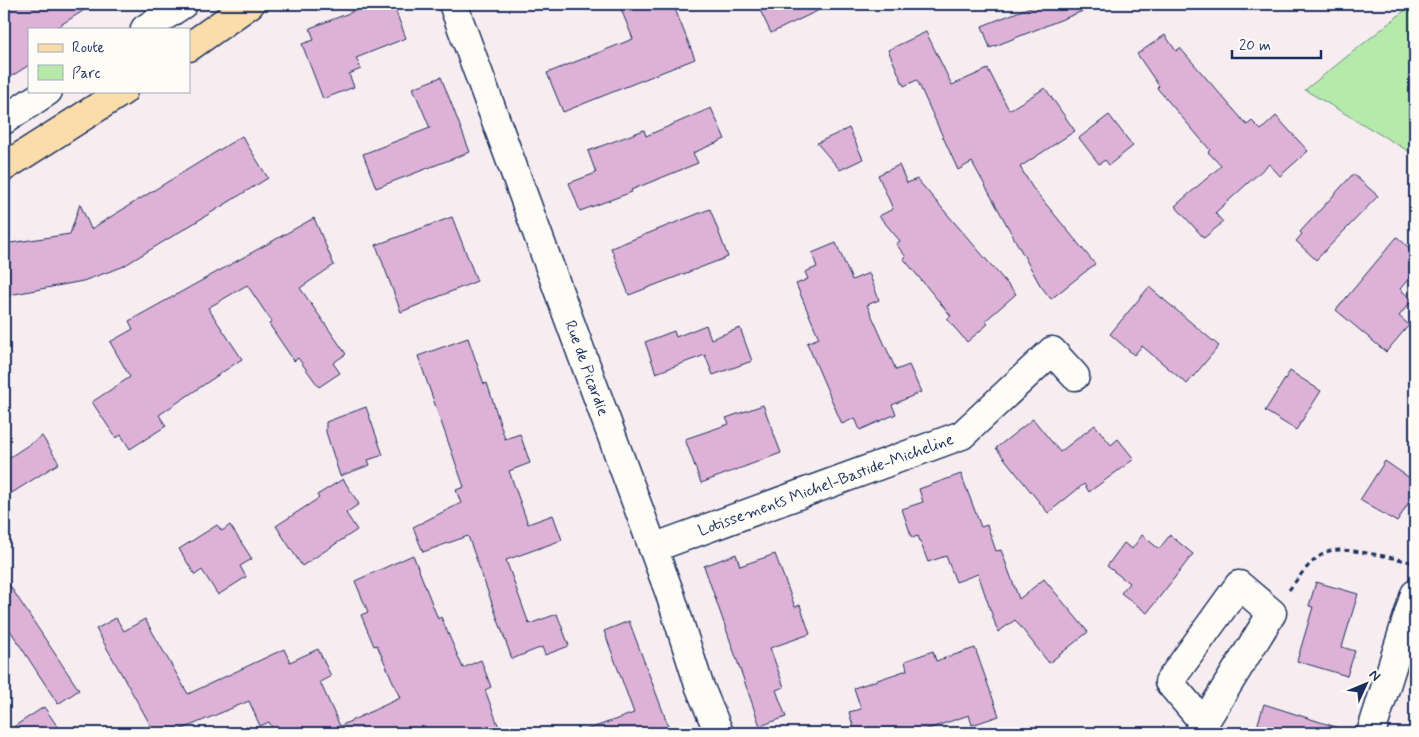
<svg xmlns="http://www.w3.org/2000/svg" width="1419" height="737" viewBox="0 0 1419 737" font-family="Mynerve,sans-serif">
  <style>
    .green { fill: #b6eaab; stroke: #688c84 }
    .building { fill: #deb2d7; stroke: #1b2f5e }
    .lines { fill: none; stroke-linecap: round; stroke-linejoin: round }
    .minor-casing { stroke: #1b2f5e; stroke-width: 31 }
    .major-casing { stroke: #1b2f5e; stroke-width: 31 }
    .path { stroke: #1b2f5e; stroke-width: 3; stroke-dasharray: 5 4; stroke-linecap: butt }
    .minor { stroke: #fdfcf7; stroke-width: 28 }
    .major { stroke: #fbddab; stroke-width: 28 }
    .labels { text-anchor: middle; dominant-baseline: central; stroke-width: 4.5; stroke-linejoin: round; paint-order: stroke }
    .street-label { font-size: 16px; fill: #1b2f5e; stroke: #fdfcf7 }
  </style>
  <rect width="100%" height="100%" fill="#f7edf1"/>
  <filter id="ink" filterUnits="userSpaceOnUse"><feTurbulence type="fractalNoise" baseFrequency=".02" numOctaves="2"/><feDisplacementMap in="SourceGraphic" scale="10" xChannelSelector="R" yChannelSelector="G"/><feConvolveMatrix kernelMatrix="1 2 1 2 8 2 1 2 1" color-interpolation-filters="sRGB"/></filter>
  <g filter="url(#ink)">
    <path class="green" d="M 1413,4 L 1415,4 L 1415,155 L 1305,90 Z"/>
    <g class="building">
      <path d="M 4,4 L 94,4 L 54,29 L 29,29 L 29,65 L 4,81 Z"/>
      <path d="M 348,4 L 393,4 L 406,38 L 356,58 L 361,69 L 349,74 L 354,87 L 323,99 L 302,44 L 314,40 L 310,28 L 352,12 Z"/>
      <path d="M 619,4 L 673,4 L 695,59 L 563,112 L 547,73 L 633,39 Z"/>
      <path d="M 757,4 L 832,4 L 771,33 Z"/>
      <path d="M 1038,4 L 1098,5 L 990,48 L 982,26 Z"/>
      <path d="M 926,32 L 952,85 L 988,69 L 1009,110 L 1045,88 L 1075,131 L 1020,167 L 1032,187 L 1095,264 L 1051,299 L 1040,285 L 972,162 L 958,170 L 917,80 L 904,86 L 888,50 Z"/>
      <path d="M 1165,35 L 1176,51 L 1180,48 L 1247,125 L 1252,121 L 1261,130 L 1276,116 L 1308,151 L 1280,176 L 1269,164 L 1215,213 L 1223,222 L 1204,238 L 1175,206 L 1221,166 L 1208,152 L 1210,150 L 1157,88 L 1159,86 L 1137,54 Z"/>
      <path d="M 441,77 L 470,152 L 376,188 L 363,154 L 430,128 L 413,88 Z"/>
      <path d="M 711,108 L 725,139 L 693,153 L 698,163 L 631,190 L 632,192 L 580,211 L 569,183 L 596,173 L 588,151 L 644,130 L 646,136 Z"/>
      <path d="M 1109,115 L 1133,146 L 1109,165 L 1105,160 L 1099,164 L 1079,138 Z"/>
      <path d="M 849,128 L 863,159 L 840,170 L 817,143 Z"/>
      <path d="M 242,136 L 268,178 L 122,267 L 83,281 L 4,296 L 4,244 L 70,234 L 80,204 L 91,229 Z"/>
      <path d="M 899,165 L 907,183 L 917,179 L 1016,294 L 985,321 L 988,324 L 967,342 L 947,319 L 951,316 L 903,258 L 906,257 L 896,244 L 900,241 L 879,216 L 893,209 L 878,175 Z"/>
      <path d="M 1353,174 L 1378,196 L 1316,260 L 1296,241 L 1302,234 L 1300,232 Z"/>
      <path d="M 710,209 L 728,257 L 629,295 L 611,248 Z"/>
      <path d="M 452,217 L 477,281 L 401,312 L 376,245 Z"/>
      <path d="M 314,218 L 334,265 L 300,288 L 346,354 L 333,363 L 340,373 L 319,387 L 298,358 L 294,361 L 269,324 L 272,322 L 247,285 L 208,308 L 242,359 L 159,415 L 166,426 L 130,449 L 121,435 L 116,438 L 92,402 L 130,377 L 110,342 L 133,329 L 129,321 Z"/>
      <path d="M 1397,237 L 1415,253 L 1415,271 L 1400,289 L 1412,300 L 1399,316 L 1409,325 L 1386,352 L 1336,310 Z"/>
      <path d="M 836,243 L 852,280 L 869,273 L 879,300 L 867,305 L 896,370 L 909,365 L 921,392 L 892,405 L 896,414 L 860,430 L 855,418 L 842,424 L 807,343 L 819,338 L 796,284 L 808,279 L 805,272 L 817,267 L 812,253 Z"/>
      <path d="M 1149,287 L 1219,346 L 1187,384 L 1142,346 L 1134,355 L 1110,334 Z"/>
      <path d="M 706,325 L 711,339 L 740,328 L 752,361 L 713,375 L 705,355 L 656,373 L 645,342 L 674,331 L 676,337 Z"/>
      <path d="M 468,338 L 484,384 L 487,383 L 505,439 L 520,434 L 530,463 L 509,471 L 528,524 L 553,515 L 562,540 L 506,560 L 529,624 L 557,614 L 569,646 L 545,655 L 542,647 L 512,659 L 468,536 L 423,552 L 413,527 L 461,503 L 456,490 L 464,487 L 418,356 Z"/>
      <path d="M 1290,371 L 1321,391 L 1296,430 L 1265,411 Z"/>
      <path d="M 763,405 L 781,453 L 701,483 L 685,439 L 729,424 L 726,418 Z"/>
      <path d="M 366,407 L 383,455 L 368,460 L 370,465 L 340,476 L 326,432 L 326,422 Z"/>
      <path d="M 1033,419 L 1060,452 L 1095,425 L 1111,445 L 1118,439 L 1134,459 L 1089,492 L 1084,484 L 1048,513 L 996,448 Z"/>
      <path d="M 42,436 L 59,463 L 4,498 L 4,461 Z"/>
      <path d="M 1385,461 L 1414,481 L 1413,495 L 1397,522 L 1360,500 Z"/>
      <path d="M 961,474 L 981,527 L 987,525 L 996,551 L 1001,550 L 1019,599 L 1044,579 L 1088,632 L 1049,663 L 1015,620 L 998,632 L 978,574 L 956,582 L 946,556 L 928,562 L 918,536 L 912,538 L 902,509 L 923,502 L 919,489 Z"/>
      <path d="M 343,479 L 359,504 L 346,513 L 357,530 L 302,566 L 276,526 L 319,498 L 317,495 Z"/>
      <path d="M 217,525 L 222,531 L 230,525 L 252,559 L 240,566 L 246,577 L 218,595 L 202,570 L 195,575 L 179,549 Z"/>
      <path d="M 1142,535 L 1159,549 L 1170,535 L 1193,554 L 1147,613 L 1121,593 L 1129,583 L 1107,566 L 1124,543 L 1132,549 Z"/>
      <path d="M 736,554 L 740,566 L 775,554 L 795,607 L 800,605 L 810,634 L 770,648 L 784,687 L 776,690 L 786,717 L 760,726 L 704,566 Z"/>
      <path d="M 413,555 L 438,619 L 441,617 L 463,668 L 481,660 L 491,687 L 485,690 L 501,733 L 275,733 L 269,722 L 260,726 L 249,701 L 173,733 L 155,733 L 96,629 L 116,618 L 124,631 L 145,619 L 188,694 L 284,649 L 290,662 L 318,649 L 331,676 L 320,682 L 340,726 L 400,698 L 377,645 L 374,646 L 361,615 L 368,612 L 355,581 Z"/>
      <path d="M 4,577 L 79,690 L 58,704 L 4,621 Z"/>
      <path d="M 1316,582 L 1358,594 L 1342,647 L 1355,651 L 1347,676 L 1297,661 L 1313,607 L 1309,606 Z"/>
      <path d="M 629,621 L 671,733 L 587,733 L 586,730 L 634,713 L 604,631 Z"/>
      <path d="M 975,648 L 999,716 L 972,725 L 969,715 L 916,733 L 855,733 L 849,712 L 861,709 L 854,688 L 907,670 L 905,661 L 933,651 L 936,661 Z"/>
      <path d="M 1264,704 L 1339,728 L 1338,733 L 1255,733 Z"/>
      <path d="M 44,707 L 62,733 L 4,733 Z"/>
    </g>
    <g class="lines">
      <g class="minor-casing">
        <g id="minor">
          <path id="s1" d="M 453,4 L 670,594 L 699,685 L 719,733"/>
          <path d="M 145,29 L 183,4"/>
          <path d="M 4,120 L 48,91"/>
          <path id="s2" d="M 653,548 L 962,435 L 1052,351 L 1075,376"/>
          <path d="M 1198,733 L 1204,723 L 1272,613 L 1239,585 L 1169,682 L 1204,723"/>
          <path d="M 1371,733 L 1415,594"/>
        </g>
      </g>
      <g class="major-casing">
        <g id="major">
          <path d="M 189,47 L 250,4"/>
          <path d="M 4,167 L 123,91"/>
        </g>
      </g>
      <path class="path" d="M 1289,590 C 1300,576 1310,560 1327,552 C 1340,545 1398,559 1415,563"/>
      <use href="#minor" class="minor"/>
      <use href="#major" class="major"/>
    </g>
  </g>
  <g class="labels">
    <g class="street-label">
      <text stroke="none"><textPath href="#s1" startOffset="388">Rue de Picardie</textPath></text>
      <text stroke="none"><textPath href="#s2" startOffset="184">Lotissements Michel-Bastide-Micheline</textPath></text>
    </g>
  </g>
  <rect width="1419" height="737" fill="none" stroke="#fdfcf7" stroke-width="20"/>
  <rect x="10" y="10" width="1399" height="717" fill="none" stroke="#1b2f5e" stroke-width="2" filter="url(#ink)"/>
  <rect x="28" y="28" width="162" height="65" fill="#fdfcf7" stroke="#a3aaba"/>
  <rect x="38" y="44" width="25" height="8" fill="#fbddab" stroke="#a3aaba"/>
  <text x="72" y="52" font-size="15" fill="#1b2f5e">Route</text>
  <rect x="38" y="65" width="25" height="15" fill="#b6eaab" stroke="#a3aaba"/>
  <text x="72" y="78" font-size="15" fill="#1b2f5e">Parc</text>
  <g transform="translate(1366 684) rotate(46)" stroke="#fdfcf7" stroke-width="4" paint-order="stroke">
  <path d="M0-4L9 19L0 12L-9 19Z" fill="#1b2f5e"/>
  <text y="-8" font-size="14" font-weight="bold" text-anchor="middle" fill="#1b2f5e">N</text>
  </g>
  <path d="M1232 50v8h89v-8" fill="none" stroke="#1b2f5e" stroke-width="2.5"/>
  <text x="1239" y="50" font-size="15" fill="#1b2f5e" stroke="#fdfcf7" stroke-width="4" paint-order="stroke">20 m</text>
</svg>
